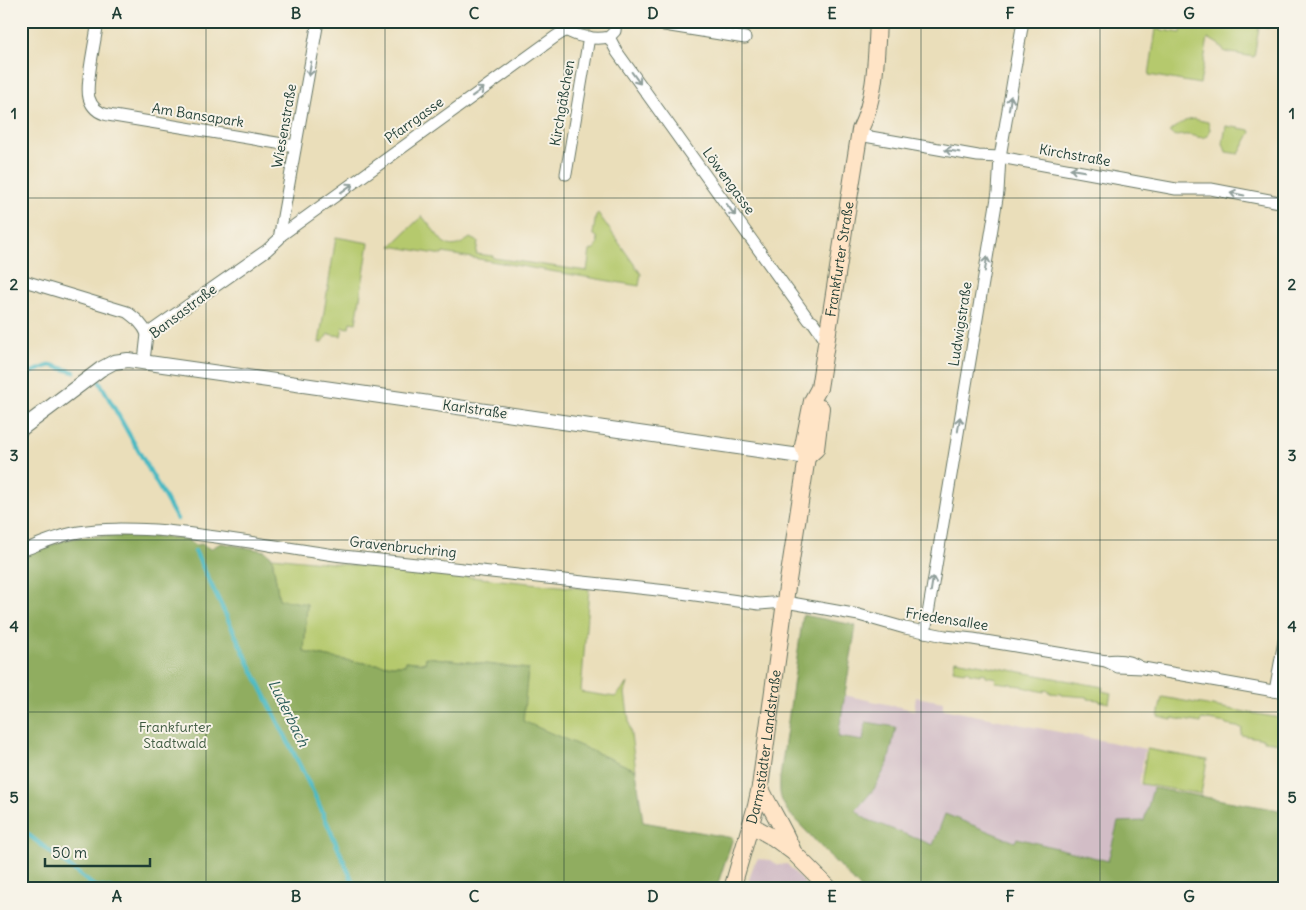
<svg xmlns="http://www.w3.org/2000/svg" width="1306" height="910" viewBox="0 0 1306 910" font-family="Delius,sans-serif">
  <style>
    .industrial { fill: #d2bdc6 }
    .green { fill: #b5c96d; stroke: #6a8350 }
    .forest { fill: #90ad60; stroke: #58754a }
    .lines { fill: none; stroke-linecap: round; stroke-linejoin: round }
    .stream { stroke: #4ab9c2; stroke-width: 4.5 }
    .minor-tunnel { stroke: #c1be9f; stroke-width: 11; stroke-dasharray: 11 5.5; stroke-linecap: butt }
    .minor-casing { stroke: #667563; stroke-width: 13 }
    .tertiary-casing { stroke: #667563; stroke-width: 16 }
    .secondary-casing { stroke: #667563; stroke-width: 18 }
    .minor { stroke: #fff; stroke-width: 11 }
    .tertiary { stroke: #fff; stroke-width: 14 }
    .secondary { stroke: #ffe4c6; stroke-width: 16 }
    .oneway { stroke: #8f9e9a }
    .grid { fill: none; stroke: #1f3d34; stroke-width: 1; stroke-opacity: 0.55 }
    .labels { text-anchor: middle; dominant-baseline: central; stroke-width: 4; stroke-linejoin: round; paint-order: stroke }
    .street-label { font-size: 14px; fill: #1f3d34; stroke: #f7f3e8 }
    .park-label { font-size: 14px; fill: #3d593f; stroke: #f7f3e8 }
    .water-label { font-size: 15px; font-style: italic; fill: #2a5c58; stroke: #f7f3e8 }
    .neatline { fill: none; stroke: #1f3d34; stroke-width: 2 }
    .grid-label { font-size: 16px; text-anchor: middle; font-weight: bold; fill: #1f3d34 }
  </style>
  <rect width="100%" height="100%" fill="#f7f3e8"/>
  <filter id="ink" filterUnits="userSpaceOnUse"><feTurbulence type="fractalNoise" baseFrequency=".02" numOctaves="2"/><feDisplacementMap in="SourceGraphic" scale="10" xChannelSelector="R" yChannelSelector="G"/><feConvolveMatrix kernelMatrix="1 2 1 2 8 2 1 2 1" color-interpolation-filters="sRGB"/></filter>
  <filter id="wash" filterUnits="userSpaceOnUse"><feTurbulence type="fractalNoise" baseFrequency=".0096" numOctaves="4" result="noise"/><feDisplacementMap in="SourceGraphic" scale="20" xChannelSelector="R" yChannelSelector="G"/><feGaussianBlur stdDeviation="1.12" result="paint"/><feColorMatrix in="noise" values="0 0 0 0 0 0 0 0 0 0 0 0 0 0 0 0 0 1.4 0 .05"/><feComposite in="paint" operator="in"/></filter>
  <g filter="url(#wash)">
    <rect width="100%" height="100%" fill="#eadeba"/>
    <g class="industrial">
      <path d="M 844,695 L 914,710 L 916,697 L 943,702 L 943,709 L 1145,749 L 1139,784 L 1153,787 L 1144,821 L 1118,822 L 1109,861 L 1018,838 L 1015,842 L 945,814 L 933,845 L 866,819 L 862,824 L 833,763 Z"/>
      <path d="M 758,859 L 770,860 L 778,865 L 787,864 L 810,889 L 746,889 L 754,864 Z"/>
    </g>
    <g class="green">
      <path d="M 1183,21 L 1241,21 L 1269,26 L 1269,28 L 1259,27 L 1254,57 L 1225,52 L 1218,44 L 1208,38 L 1200,84 L 1149,75 L 1156,29 L 1181,33 Z"/>
      <path d="M 1193,119 L 1208,122 L 1210,129 L 1208,136 C 1199,140 1196,135 1188,135 C 1180,134 1175,139 1169,132 L 1185,121 Z"/>
      <path d="M 1226,126 L 1250,130 L 1251,132 L 1239,154 L 1226,152 L 1223,143 Z"/>
      <path d="M 598,213 L 641,274 L 639,286 L 443,253 L 442,255 L 391,246 L 422,216 L 443,242 C 453,249 460,245 470,238 L 478,242 L 476,254 L 493,256 L 493,258 L 587,271 L 590,251 L 595,248 L 598,243 L 597,237 L 593,234 L 596,215 Z"/>
      <path d="M 336,237 L 369,243 L 356,323 L 350,322 L 349,328 L 343,327 L 341,336 L 328,334 L 323,342 L 319,343 Z"/>
      <path d="M 272,557 L 589,589 L 581,692 L 615,697 L 628,683 L 625,693 L 636,770 L 522,721 L 528,669 L 426,657 L 425,663 L 406,661 L 405,665 C 371,666 337,659 304,652 L 307,604 L 279,600 Z"/>
      <path d="M 955,660 L 1103,687 L 1102,691 L 1111,693 L 1109,703 L 1099,701 L 1099,700 L 1088,699 L 1088,697 L 1061,695 L 1061,694 L 1050,693 L 1050,691 L 1044,690 L 1044,692 L 1023,687 L 1023,686 L 1012,685 L 1012,684 L 995,682 L 996,678 L 986,676 L 986,674 L 980,673 L 980,675 L 969,673 L 969,671 L 964,671 L 964,672 L 953,670 Z"/>
      <path d="M 1162,697 L 1285,719 L 1281,743 L 1264,741 L 1264,739 L 1241,735 L 1242,728 L 1226,725 L 1226,723 L 1202,719 L 1201,723 L 1172,718 L 1172,720 L 1158,717 Z"/>
      <path d="M 1147,749 L 1207,760 L 1201,794 L 1141,784 Z"/>
    </g>
    <g class="forest">
      <path d="M 117,535 L 185,538 L 195,545 L 202,544 L 210,549 L 221,543 L 265,551 L 272,557 L 279,599 L 307,604 L 304,652 C 337,659 371,666 405,665 L 406,661 L 425,663 L 426,657 L 528,669 L 523,721 L 636,770 L 643,822 L 733,838 L 716,889 L 21,889 L 21,557 C 37,551 53,543 70,539 C 85,536 101,536 117,535 Z"/>
      <path d="M 803,615 L 849,624 L 856,626 L 838,737 L 863,741 L 866,722 L 896,727 L 888,763 L 874,789 L 856,810 L 866,819 L 933,845 L 945,814 L 1015,842 L 1017,838 L 1108,861 L 1118,822 L 1144,821 L 1153,788 L 1285,811 L 1285,889 L 861,889 L 789,813 C 780,799 779,795 780,778 Z"/>
    </g>
    <g class="lines">
      <g class="stream">
        <path d="M 21,376 L 51,365 L 74,372"/>
        <path d="M 99,381 L 177,519"/>
        <path d="M 195,551 L 244,653 L 317,800 L 356,889"/>
        <path d="M 21,829 L 94,886 L 111,889"/>
      </g>
    </g>
  </g>
  <g filter="url(#ink)">
    <g class="lines">
      <path class="minor-tunnel" d="M 642,21 L 652,23"/>
      <g class="minor-casing">
        <g id="minor">
          <path d="M 98,21 C 96,37 85,85 89,98 C 92,108 98,113 108,115 L 295,146"/>
          <path d="M 652,23 L 745,38"/>
          <path d="M 566,30 C 577,37 596,40 609,37 L 615,31 L 616,21"/>
          <path d="M 609,37 L 617,52 L 809,320 L 813,322 L 826,341"/>
          <path d="M 859,135 L 978,156 L 1000,157 L 1176,189 L 1211,189 L 1285,203"/>
          <path d="M 566,174 L 589,37"/>
          <path d="M 280,236 L 555,37 L 566,30"/>
          <path d="M 21,280 L 127,312 C 136,319 143,324 147,334"/>
          <path d="M 144,361 L 147,334 L 267,250 L 279,239 L 318,21"/>
          <path d="M 21,551 C 40,544 59,535 79,532 C 103,528 130,529 155,530 C 218,535 280,548 343,556 L 667,591 L 759,604 L 785,602 L 797,604 L 859,615 L 905,628 L 945,636 L 973,639 L 1106,661 L 1118,667 L 1143,668 L 1285,693"/>
          <path d="M 925,632 L 998,192 L 1000,157 L 1023,21"/>
          <path d="M 1106,661 C 1119,659 1129,660 1140,667"/>
          <path d="M 1275,691 L 1285,636"/>
        </g>
      </g>
      <g class="tertiary-casing">
        <path id="tertiary" d="M 21,429 L 101,369 L 114,362 L 128,360 L 807,457"/>
      </g>
      <g class="secondary-casing">
        <g id="secondary">
          <path d="M 807,457 L 816,449 L 821,408"/>
          <path d="M 760,787 C 770,808 783,827 792,849"/>
          <path d="M 751,825 L 774,838 L 793,852 L 830,889"/>
          <path id="s1" d="M 732,889 L 756,806 L 760,787 L 787,587 L 807,457 L 803,446 L 812,401 L 819,388 L 860,130 C 876,97 876,58 878,21"/>
        </g>
      </g>
      <use href="#minor" class="minor"/>
      <use href="#tertiary" class="tertiary"/>
      <use href="#secondary" class="secondary"/>
    </g>
    <defs><path id="oneway-shaft" d="M-6 0H5M1.5-3L5.5 0L1.5 3" fill="none" stroke-width="1.6" stroke-linecap="round" stroke-linejoin="round" transform="scale(1.25)"/></defs>
    <g class="oneway">
      <use href="#oneway-shaft" transform="translate(310 69) rotate(100)"/>
      <use href="#oneway-shaft" transform="translate(636 78) rotate(54)"/>
      <use href="#oneway-shaft" transform="translate(478 92) rotate(-36)"/>
      <use href="#oneway-shaft" transform="translate(1010 103) rotate(-81)"/>
      <use href="#oneway-shaft" transform="translate(952 151) rotate(-170)"/>
      <use href="#oneway-shaft" transform="translate(1077 170) rotate(-170)"/>
      <use href="#oneway-shaft" transform="translate(347 188) rotate(-36)"/>
      <use href="#oneway-shaft" transform="translate(1237 194) rotate(-169)"/>
      <use href="#oneway-shaft" transform="translate(731 210) rotate(54)"/>
      <use href="#oneway-shaft" transform="translate(986 264) rotate(-81)"/>
      <use href="#oneway-shaft" transform="translate(959 424) rotate(-81)"/>
      <use href="#oneway-shaft" transform="translate(932 584) rotate(-81)"/>
    </g>
  </g>
  <path class="grid" d="M 206,21 L 206,889M 385,21 L 385,889M 564,21 L 564,889M 742,21 L 742,889M 921,21 L 921,889M 1100,21 L 1100,889M 21,198 L 1285,198M 21,370 L 1285,370M 21,540 L 1285,540M 21,712 L 1285,712"/>
  <g class="labels">
    <g class="street-label">
      <text transform="translate(562 103) rotate(-80)">Kirchgäßchen</text>
      <text transform="translate(198 115) rotate(9)">Am Bansapark</text>
      <text transform="translate(414 120) rotate(-36)">Pfarrgasse</text>
      <text transform="translate(284 126) rotate(-80)">Wiesenstraße</text>
      <text transform="translate(1075 155) rotate(10)">Kirchstraße</text>
      <text transform="translate(729 181) rotate(54)">Löwengasse</text>
      <text stroke="none"><textPath href="#s1" startOffset="642">Frankfurter Straße</textPath></text>
      <text transform="translate(183 311) rotate(-37)">Bansastraße</text>
      <text transform="translate(960 324) rotate(-81)">Ludwigstraße</text>
      <text transform="translate(475 409) rotate(8)">Karlstraße</text>
      <text transform="translate(403 547) rotate(6)">Gravenbruchring</text>
      <text transform="translate(947 619) rotate(9)">Friedensallee</text>
      <text stroke="none"><textPath href="#s1" startOffset="146">Darmstädter Landstraße</textPath></text>
    </g>
    <g class="park-label">
      <text x="175" y="727">Frankfurter<tspan x="175" dy="16">Stadtwald</tspan></text>
    </g>
    <g class="water-label">
      <text transform="translate(289 713) rotate(64)">Luderbach</text>
    </g>
  </g>
  <rect width="1306" height="910" fill="none" stroke="#f7f3e8" stroke-width="55"/>
  <path d="M45 858v8h105v-8" fill="none" stroke="#1f3d34" stroke-width="2.5"/>
  <text x="52" y="858" font-size="15" fill="#1f3d34" stroke="#f7f3e8" stroke-width="4" paint-order="stroke">50 m</text>
  <rect x="28" y="28" width="1250" height="854" class="neatline"/>
  <g class="grid-label">
    <text x="117" y="19">A</text>
    <text x="296" y="19">B</text>
    <text x="474" y="19">C</text>
    <text x="653" y="19">D</text>
    <text x="832" y="19">E</text>
    <text x="1010" y="19">F</text>
    <text x="1189" y="19">G</text>
    <text x="14" y="119">1</text>
    <text x="1292" y="119">1</text>
    <text x="14" y="290">2</text>
    <text x="1292" y="290">2</text>
    <text x="14" y="461">3</text>
    <text x="1292" y="461">3</text>
    <text x="14" y="632">4</text>
    <text x="1292" y="632">4</text>
    <text x="14" y="803">5</text>
    <text x="1292" y="803">5</text>
    <text x="117" y="902">A</text>
    <text x="296" y="902">B</text>
    <text x="474" y="902">C</text>
    <text x="653" y="902">D</text>
    <text x="832" y="902">E</text>
    <text x="1010" y="902">F</text>
    <text x="1189" y="902">G</text>
  </g>
</svg>
